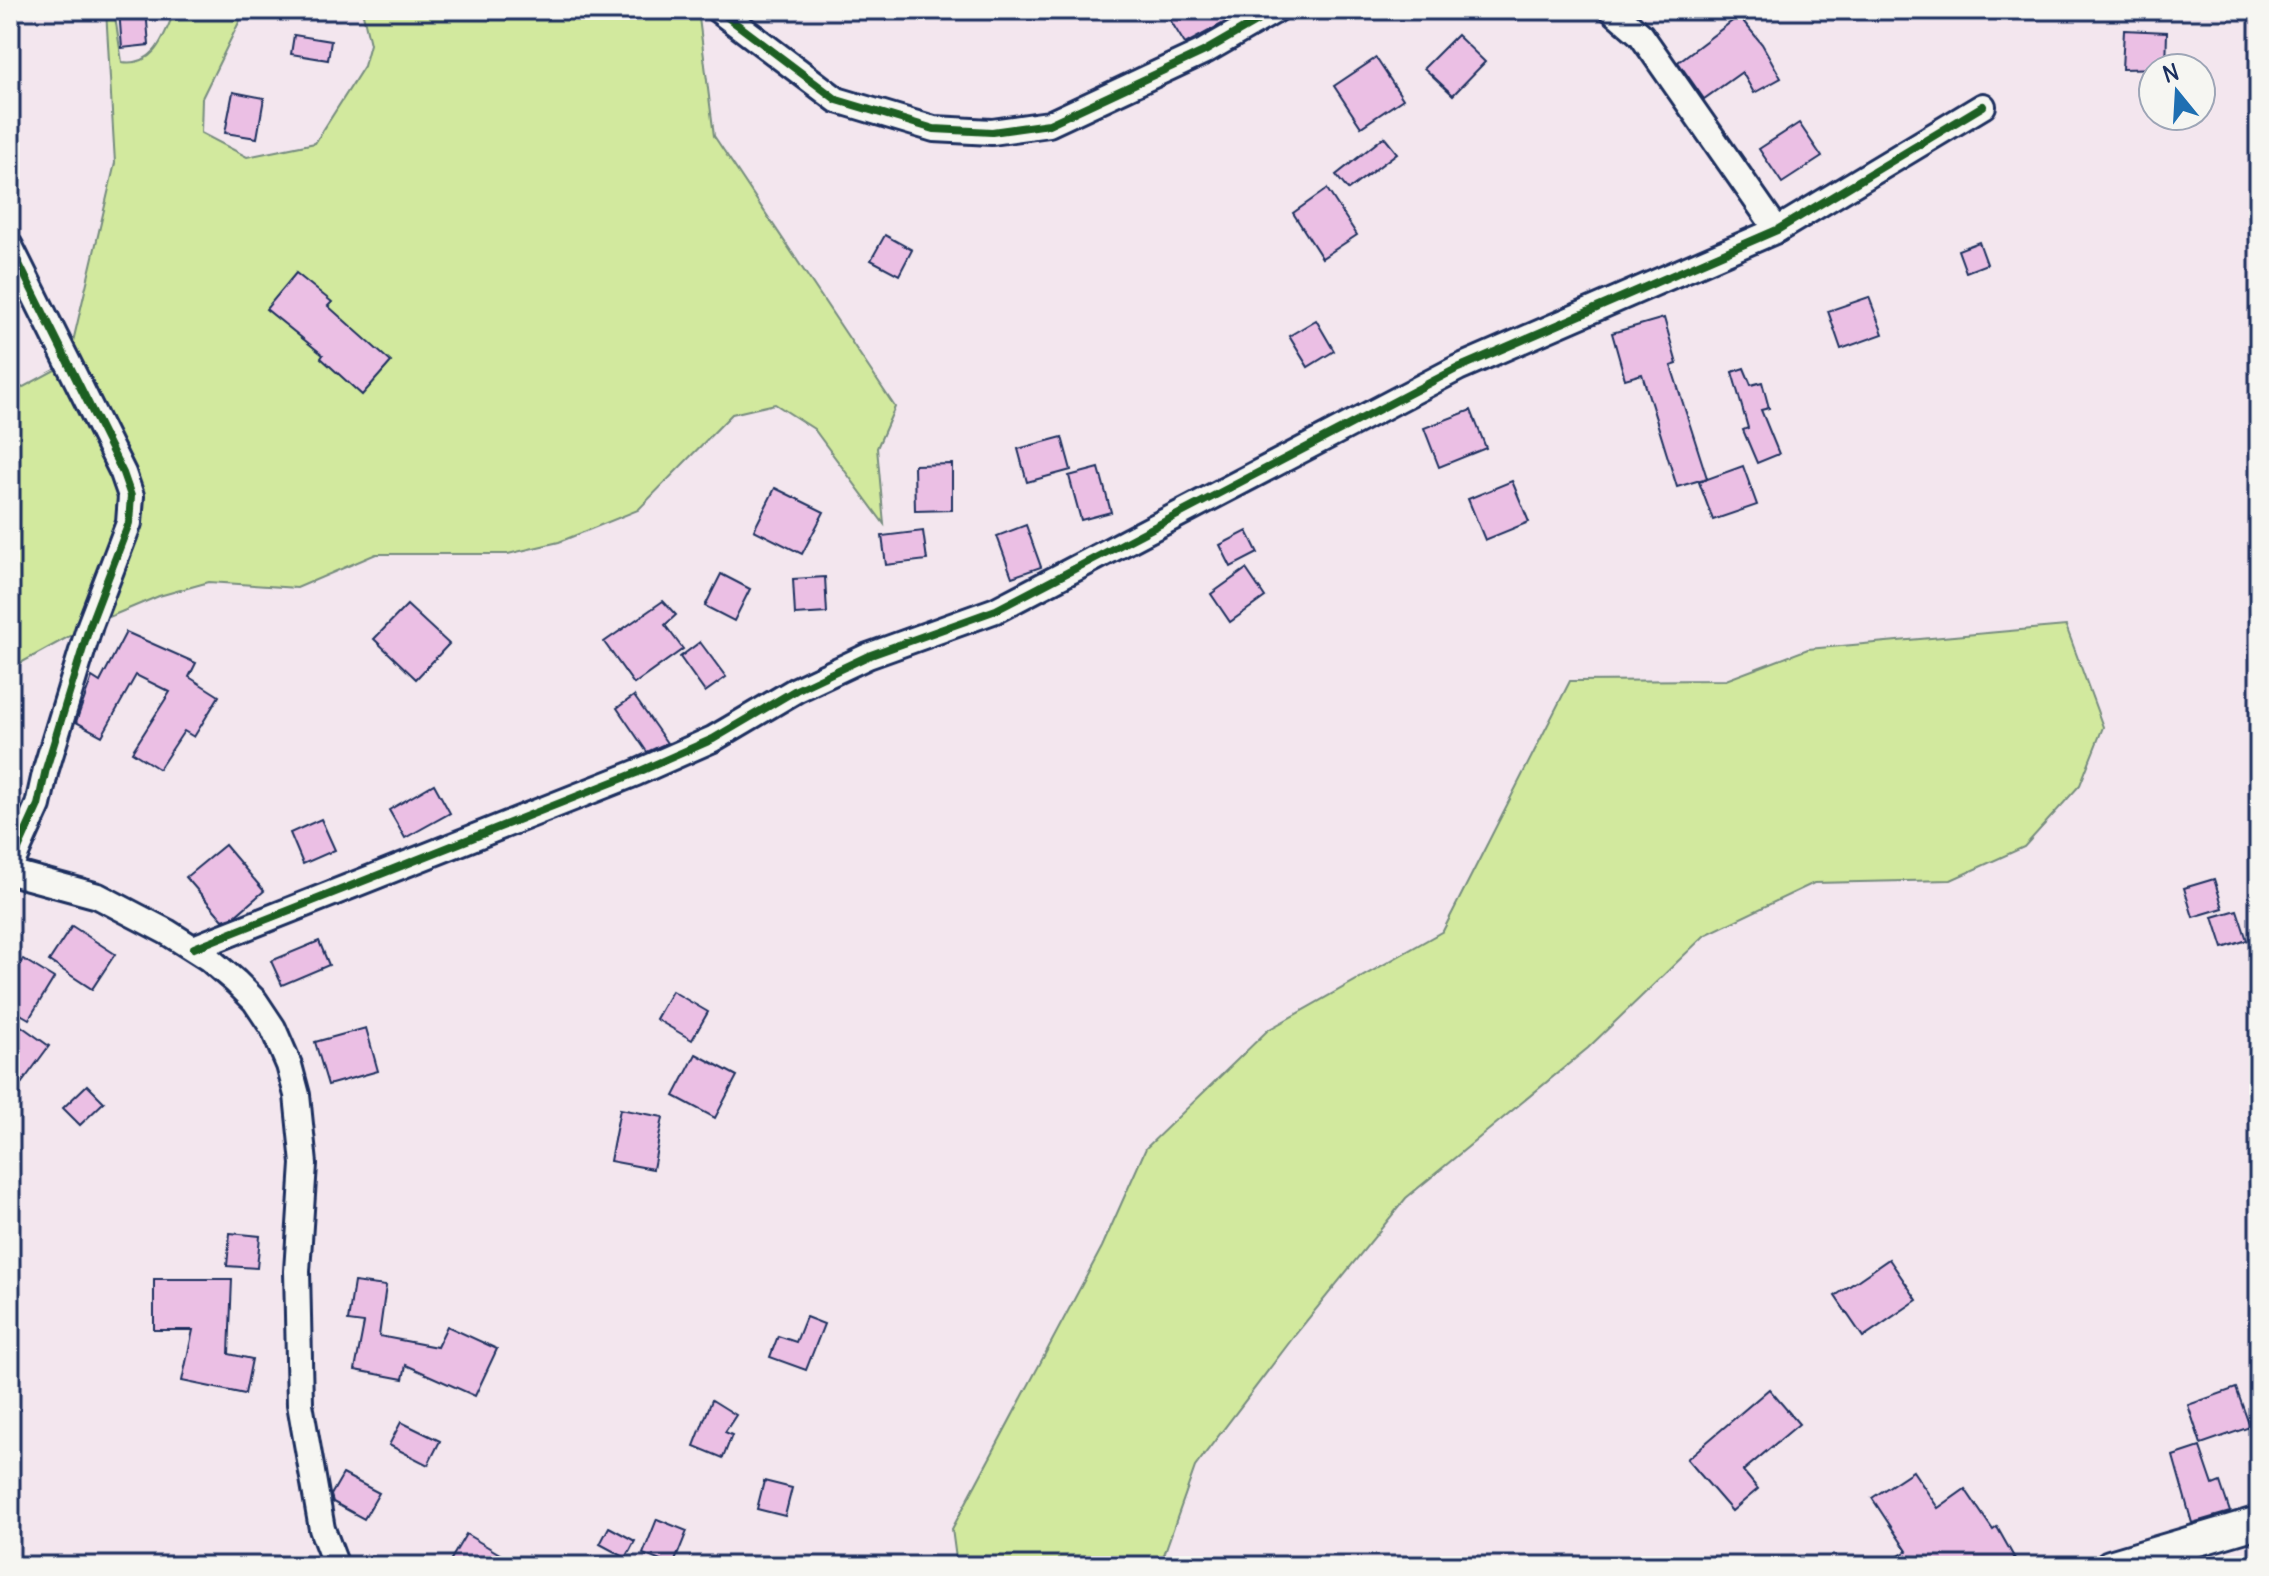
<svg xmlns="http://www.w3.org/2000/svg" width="2269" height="1576" viewBox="0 0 2269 1576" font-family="Delius,sans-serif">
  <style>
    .green { fill: #d2e99e; stroke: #768c7e; stroke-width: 2 }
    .building { fill: #ebbfe4; stroke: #1b2f5e; stroke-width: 2 }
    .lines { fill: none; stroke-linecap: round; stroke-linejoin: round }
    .minor-casing { stroke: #1b2f5e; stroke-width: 30 }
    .tertiary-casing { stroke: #1b2f5e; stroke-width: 36 }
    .minor { stroke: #f6f6f2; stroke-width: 24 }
    .tertiary { stroke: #f6f6f2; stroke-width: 30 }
    .cycleway-casing { stroke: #f6f6f2; stroke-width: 13 }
    .cycleway { stroke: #1b5e20; stroke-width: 8 }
  </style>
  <rect width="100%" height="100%" fill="#f3e6ee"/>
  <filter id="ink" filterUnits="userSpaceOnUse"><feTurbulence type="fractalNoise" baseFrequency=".0125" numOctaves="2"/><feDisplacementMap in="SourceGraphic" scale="16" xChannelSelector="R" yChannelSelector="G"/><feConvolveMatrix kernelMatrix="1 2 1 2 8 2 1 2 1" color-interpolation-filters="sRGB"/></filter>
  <g filter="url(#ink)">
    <g class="green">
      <path d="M 106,10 L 114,10 L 122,62 C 156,67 164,35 175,10 L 245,10 L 202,98 L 201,133 L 247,157 L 315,143 L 364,66 L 370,44 L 362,10 L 698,10 L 714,136 L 895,407 L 877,448 L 884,524 L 814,429 L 775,404 L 732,414 L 638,510 L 559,542 L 508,554 L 376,554 L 297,588 L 209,582 L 159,596 L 90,625 L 15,666 L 10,674 L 10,394 L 68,363 L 115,163 Z"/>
      <path d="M 2066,626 L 2103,727 L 2080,785 L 2024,847 L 1951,880 L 1814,883 L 1705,935 L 1588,1048 L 1406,1198 L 1295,1335 L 1195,1467 L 1160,1566 L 957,1566 L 952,1529 L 1102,1247 L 1146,1148 L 1268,1030 L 1443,931 L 1570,681 L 1726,680 L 1808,649 Z"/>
    </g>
    <g class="building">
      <path d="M 119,10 L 146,10 L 149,45 L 122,48 Z"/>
      <path d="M 1164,10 L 1230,10 L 1235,17 L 1185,44 Z"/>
      <path d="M 1739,16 L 1762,44 L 1781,78 L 1754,93 L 1742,72 L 1704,99 L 1678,62 Z"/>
      <path d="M 2124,30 L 2167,32 L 2166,68 L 2122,69 Z"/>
      <path d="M 294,35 L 331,41 L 328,60 L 291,54 Z"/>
      <path d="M 1457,35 L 1485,62 L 1453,95 L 1424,68 Z"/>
      <path d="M 1376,58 L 1403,99 L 1361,127 L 1334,86 Z"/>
      <path d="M 233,92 L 264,98 L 257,138 L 225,133 Z"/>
      <path d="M 1799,123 L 1822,157 L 1782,183 L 1759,149 Z"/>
      <path d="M 1384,137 L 1397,153 L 1348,190 L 1336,175 Z"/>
      <path d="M 1327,189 L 1357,235 L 1322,258 L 1293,213 Z"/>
      <path d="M 885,235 L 912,250 L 899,275 L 871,260 Z"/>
      <path d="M 1979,242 L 1987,264 L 1966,272 L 1958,250 Z"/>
      <path d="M 296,273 L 332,302 L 328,306 L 391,362 L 362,395 L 321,358 L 323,355 L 266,309 Z"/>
      <path d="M 1869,297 L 1883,334 L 1841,349 L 1828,311 Z"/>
      <path d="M 1664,318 L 1677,364 L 1671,366 L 1707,478 L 1677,487 L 1642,374 L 1625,379 L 1612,333 Z"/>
      <path d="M 1316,320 L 1334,351 L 1308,367 L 1289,336 Z"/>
      <path d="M 1744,368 L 1751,385 L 1762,382 L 1769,408 L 1761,410 L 1779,454 L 1757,463 L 1743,430 L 1748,428 L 1732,372 Z"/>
      <path d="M 1471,410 L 1486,448 L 1439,467 L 1424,428 Z"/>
      <path d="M 1062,437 L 1071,470 L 1027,482 L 1018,449 Z"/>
      <path d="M 952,464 L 952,510 L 915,511 L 914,465 Z"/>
      <path d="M 1743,466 L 1757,505 L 1713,520 L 1699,482 Z"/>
      <path d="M 1099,468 L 1111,512 L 1081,520 L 1069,476 Z"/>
      <path d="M 1512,481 L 1529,522 L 1485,540 L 1468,499 Z"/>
      <path d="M 775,488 L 824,512 L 802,554 L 754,530 Z"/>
      <path d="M 1026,525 L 1041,567 L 1012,577 L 997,536 Z"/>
      <path d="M 923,531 L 927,560 L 886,565 L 882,536 Z"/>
      <path d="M 1247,531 L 1258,553 L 1231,567 L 1220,545 Z"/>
      <path d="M 1246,569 L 1265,597 L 1230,622 L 1211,594 Z"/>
      <path d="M 721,574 L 750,589 L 734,621 L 705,606 Z"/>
      <path d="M 825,577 L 827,613 L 795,615 L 793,579 Z"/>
      <path d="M 663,601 L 676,615 L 665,625 L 683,649 L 634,684 L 604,642 Z"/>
      <path d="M 407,605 L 449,644 L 416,679 L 374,639 Z"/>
      <path d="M 126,632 L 196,663 L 189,677 L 219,696 L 194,737 L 184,731 L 159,769 L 132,752 L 170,692 L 136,675 L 102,736 L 76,722 L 92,677 L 100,682 Z"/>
      <path d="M 700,642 L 726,677 L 705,692 L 680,657 Z"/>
      <path d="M 634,696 L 667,743 L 647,752 L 617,708 Z"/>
      <path d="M 434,784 L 450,813 L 405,838 L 389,810 Z"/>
      <path d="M 321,819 L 335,850 L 303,864 L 290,833 Z"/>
      <path d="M 225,845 L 264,891 L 235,916 L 223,920 L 186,877 Z"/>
      <path d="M 2214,879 L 2223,908 L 2193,917 L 2184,888 Z"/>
      <path d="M 2237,910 L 2247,940 L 2223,948 L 2213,917 Z"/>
      <path d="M 72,926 L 115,954 L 92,989 L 49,961 Z"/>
      <path d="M 319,941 L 329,965 L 282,985 L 271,961 Z"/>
      <path d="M 23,959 L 54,978 L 29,1019 L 10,1008 L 10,980 Z"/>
      <path d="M 672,991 L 708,1012 L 692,1040 L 656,1019 Z"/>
      <path d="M 10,1018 L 49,1046 L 10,1099 Z"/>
      <path d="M 366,1028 L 378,1071 L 328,1085 L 315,1042 Z"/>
      <path d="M 696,1054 L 737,1076 L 715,1118 L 674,1096 Z"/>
      <path d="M 87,1085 L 104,1102 L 80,1125 L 63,1108 Z"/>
      <path d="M 620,1109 L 663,1117 L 653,1169 L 610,1161 Z"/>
      <path d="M 230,1233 L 260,1236 L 257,1268 L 227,1266 Z"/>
      <path d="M 1889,1259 L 1917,1300 L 1863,1337 L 1835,1296 Z"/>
      <path d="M 154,1279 L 232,1279 L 229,1354 L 252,1359 L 245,1394 L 182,1381 L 193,1330 L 154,1330 Z"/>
      <path d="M 354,1282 L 386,1286 L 379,1336 L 437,1347 L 447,1326 L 497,1349 L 475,1396 L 406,1365 L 403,1379 L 355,1370 L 364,1323 L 348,1321 Z"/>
      <path d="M 806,1317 L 824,1324 L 806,1370 L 770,1357 L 778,1336 L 796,1342 Z"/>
      <path d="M 2236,1388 L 2250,1427 L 2201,1444 L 2188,1405 Z"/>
      <path d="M 1769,1389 L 1799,1424 L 1743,1471 L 1758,1489 L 1732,1511 L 1687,1459 Z"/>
      <path d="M 712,1400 L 736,1415 L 725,1432 L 732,1435 L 723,1458 L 694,1446 Z"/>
      <path d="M 401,1422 L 440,1441 L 428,1465 L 389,1445 Z"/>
      <path d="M 2200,1447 L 2213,1485 L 2220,1482 L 2230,1512 L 2192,1523 L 2173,1456 Z"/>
      <path d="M 1913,1471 L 1938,1508 L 1965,1489 L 1993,1530 L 1997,1527 L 2015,1559 L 2004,1566 L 1882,1566 L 1907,1551 L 1872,1498 Z"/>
      <path d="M 343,1474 L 379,1493 L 364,1519 L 333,1502 L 331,1495 Z"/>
      <path d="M 764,1481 L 792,1488 L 785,1516 L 757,1509 Z"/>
      <path d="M 657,1519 L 687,1531 L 673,1566 L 643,1554 Z"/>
      <path d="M 609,1527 L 635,1541 L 626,1558 L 600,1544 Z"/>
      <path d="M 466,1534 L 520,1566 L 447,1566 Z"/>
    </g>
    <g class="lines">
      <g class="minor-casing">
        <g id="minor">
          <path d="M 718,10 L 837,100 L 934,129 L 992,132 L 1049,124 L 1205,51 L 1276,10"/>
          <path d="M 1612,10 L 1641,35 L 1777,230"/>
          <path d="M 10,246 L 123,473 L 131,496 L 129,523 L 90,625 L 46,769 L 38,805 L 10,867"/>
          <path d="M 10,872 L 98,896 L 167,932 L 208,958 L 236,982 L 255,1001 L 273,1028 L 289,1065 L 297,1095 L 304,1164 L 297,1271 L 300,1404 L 322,1529 L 336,1566"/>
          <path d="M 194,948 L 636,773 L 713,739 L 796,690 L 868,656 L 996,610 L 1458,368 L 1777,230 L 1983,106"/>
        </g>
      </g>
      <g class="tertiary-casing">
        <path id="tertiary" d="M 2110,1566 L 2259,1522"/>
      </g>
      <use href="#minor" class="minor"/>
      <use href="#tertiary" class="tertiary"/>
      <g class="cycleway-casing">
        <g id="cycleway">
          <path d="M 718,10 L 837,100 L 934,129 L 992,132 L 1049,124 L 1205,51 L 1276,10"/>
          <path d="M 10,246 L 123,473 L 131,496 L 129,523 L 90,625 L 46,769 L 38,805 L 10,867"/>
          <path d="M 194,948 L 636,773 L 713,739 L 796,690 L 868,656 L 996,610 L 1458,368 L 1777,230 L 1983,106"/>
        </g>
      </g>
      <use href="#cycleway" class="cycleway"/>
    </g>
  </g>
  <rect width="2269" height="1576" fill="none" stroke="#f6f6f2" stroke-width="40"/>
  <rect x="20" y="20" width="2229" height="1536" fill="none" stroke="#1b2f5e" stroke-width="3" filter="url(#ink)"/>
  <g transform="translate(2177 92) rotate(342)"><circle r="38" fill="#f6f6f2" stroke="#9ea6b7" stroke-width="2"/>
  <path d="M0-6L14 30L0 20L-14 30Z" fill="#1f6fb2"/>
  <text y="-12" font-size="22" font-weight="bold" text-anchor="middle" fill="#1b2f5e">N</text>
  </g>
</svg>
